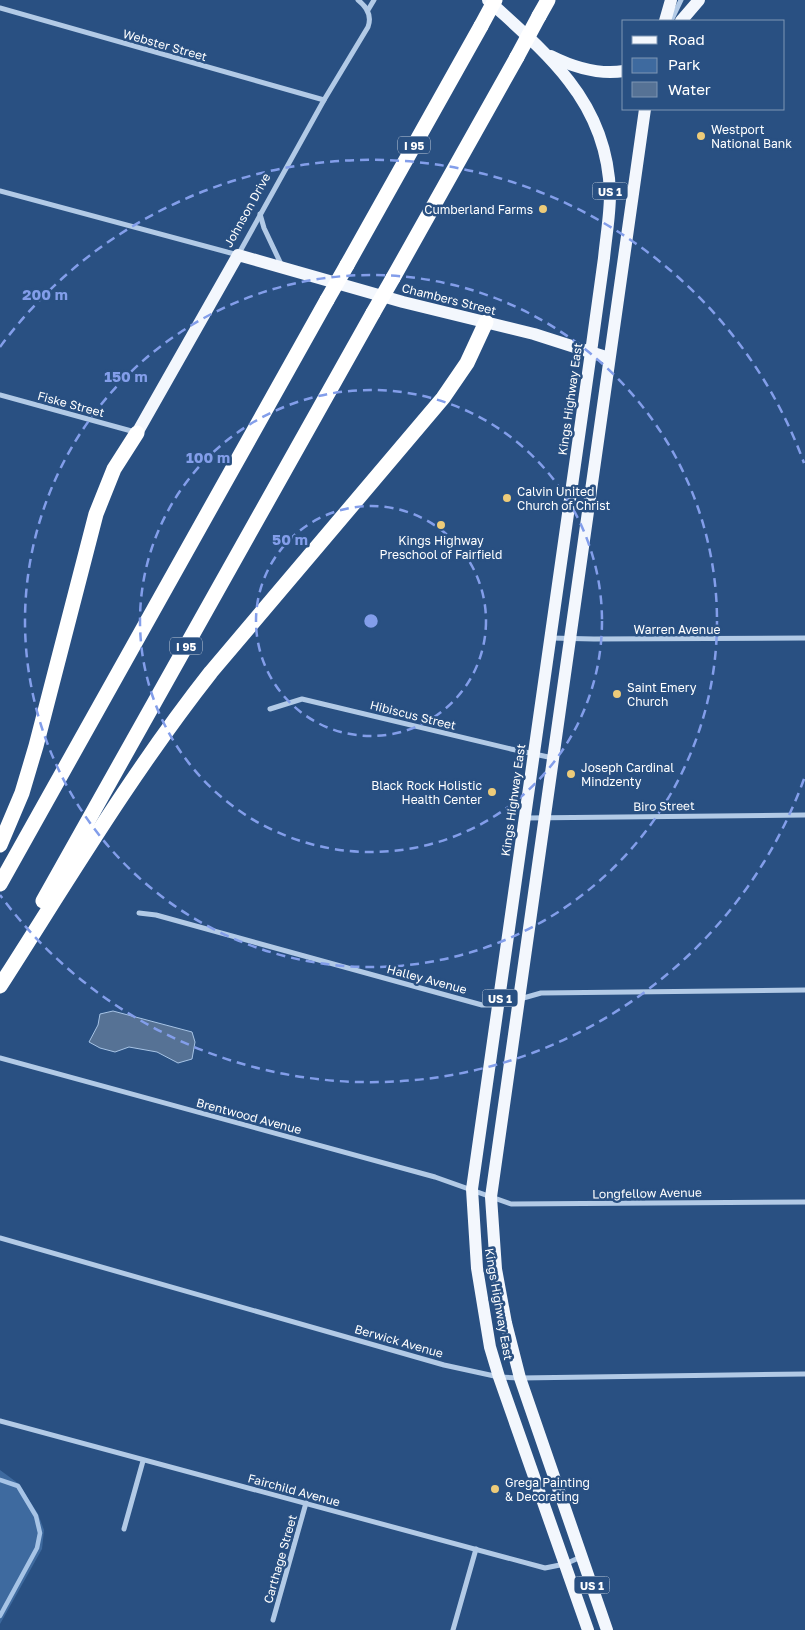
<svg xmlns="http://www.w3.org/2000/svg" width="805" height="1630" viewBox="0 0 805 1630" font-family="'Golos Text',sans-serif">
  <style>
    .green { fill: #3e6a9f }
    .water { fill: #567295; stroke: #a7c4e6 }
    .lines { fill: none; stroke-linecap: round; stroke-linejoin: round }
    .stream { stroke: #a7c4e6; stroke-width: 4.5 }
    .minor { stroke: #b2cae6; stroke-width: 5 }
    .primary { stroke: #f3f7fd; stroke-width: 12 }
    .motorway { stroke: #fff; stroke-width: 15 }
    .motorway-bridge { stroke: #fff; stroke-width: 15 }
    .ring { fill: none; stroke: #839eea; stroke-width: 2.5; stroke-dasharray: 9 6 }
    .poi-dot { fill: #edcb79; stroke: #295082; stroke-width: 2 }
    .labels { text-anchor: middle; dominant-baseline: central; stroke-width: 5; stroke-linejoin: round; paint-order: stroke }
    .shield { fill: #295082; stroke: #bfcada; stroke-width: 1 }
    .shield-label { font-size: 11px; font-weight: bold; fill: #fff }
    .street-label { font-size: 12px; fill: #fff; stroke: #295082 }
    .poi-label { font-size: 12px; fill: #fff; stroke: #295082; text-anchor: start }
    .centre { fill: #839eea; stroke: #295082; stroke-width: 2.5 }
    .ring-label { font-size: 15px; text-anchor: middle; font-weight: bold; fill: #839eea; stroke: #295082; stroke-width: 5; stroke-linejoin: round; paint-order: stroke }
  </style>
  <rect width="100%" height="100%" fill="#295082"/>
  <path class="green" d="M 0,1470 L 19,1484 L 38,1514 L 44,1530 L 42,1549 L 0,1624 Z"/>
  <path class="water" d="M 113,1011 L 192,1032 L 195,1042 L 192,1059 L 178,1063 L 157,1052 L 129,1047 L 115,1052 L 100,1048 L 89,1042 L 98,1025 L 100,1014 Z"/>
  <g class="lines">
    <path class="stream" d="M 0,1480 L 18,1486 L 36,1516 L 40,1533 L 37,1548 L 0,1616"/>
    <g class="minor">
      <path d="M 0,8 L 324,100"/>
      <path d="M 368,10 L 374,0"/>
      <path d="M 671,21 L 681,0"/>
      <path d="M 0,191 L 238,255 L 324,100 L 368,27 C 372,16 367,7 358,0"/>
      <path d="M 260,214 L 264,228 L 281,264"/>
      <path d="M 0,395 L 135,432"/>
      <path d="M 550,638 L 594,639 L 805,638"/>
      <path d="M 270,709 L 302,699 L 511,749 L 553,758"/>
      <path d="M 525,818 L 805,815"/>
      <path d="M 139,913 L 156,915 L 482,1005 L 499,1005 L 541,993 L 805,990"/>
      <path d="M 0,1058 L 435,1177 L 511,1204 L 805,1202"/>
      <path d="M 0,1238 L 444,1365 L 499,1377 L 520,1378 L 805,1374"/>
      <path d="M 0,1421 L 545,1568 L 565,1564 L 581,1557"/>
      <path d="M 124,1529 L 143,1461"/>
      <path d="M 273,1620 L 306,1503"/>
      <path d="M 453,1630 L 476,1549"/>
    </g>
    <g class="primary">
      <path d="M 488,0 C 516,26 546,51 569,81 C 594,113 609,152 610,194 C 610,215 606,237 604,258 C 600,289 595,321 591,352 L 472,1189 L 477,1268 L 490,1347 L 499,1377 L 588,1630"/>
      <path d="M 665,21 L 671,0"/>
      <path d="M 681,21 L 699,0"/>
      <path d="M 551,56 C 573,67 599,75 624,71"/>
      <path d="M 137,433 L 238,255 L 403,302 L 534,334 L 609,358"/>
      <path d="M 607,1630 L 520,1378 L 506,1323 L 496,1269 L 491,1197 L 645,109"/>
    </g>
    <g class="motorway">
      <path d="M 539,16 L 548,0"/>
      <path d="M 347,265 L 481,26"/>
      <path d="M 393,278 L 517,57"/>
      <path d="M 0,845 L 22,793 L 36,746 L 96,514 L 114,469 L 137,433"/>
      <path d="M 0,884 L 327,300"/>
      <path d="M 43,901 L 373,313"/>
      <path d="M 0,986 C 68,880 133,771 211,672 L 443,398 L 467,363 L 486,322"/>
    </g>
    <g class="motorway-bridge">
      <path d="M 481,26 L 495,0"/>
      <path d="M 517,57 L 539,16"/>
      <path d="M 327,300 L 347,265"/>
      <path d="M 373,313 L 393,278"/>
    </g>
  </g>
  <g class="ring">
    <circle cx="371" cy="621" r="115"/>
    <circle cx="371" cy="621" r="231"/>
    <circle cx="371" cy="621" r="346"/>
    <path d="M804 779A461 461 0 0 1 0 895M0 347A461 461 0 0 1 804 463"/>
  </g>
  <g class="poi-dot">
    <circle cx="701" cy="136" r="5"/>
    <circle cx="543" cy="209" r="5"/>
    <circle cx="507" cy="498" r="5"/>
    <circle cx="441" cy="525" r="5"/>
    <circle cx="617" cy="694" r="5"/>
    <circle cx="571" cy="774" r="5"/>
    <circle cx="492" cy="792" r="5"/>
    <circle cx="495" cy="1489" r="5"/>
  </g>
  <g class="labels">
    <g class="shield">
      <rect x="398" y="136.5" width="32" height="17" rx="4"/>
      <rect x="592.5" y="182.5" width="35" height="17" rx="4"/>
      <rect x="170" y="637.5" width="32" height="17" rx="4"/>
      <rect x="482.5" y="989.5" width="35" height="17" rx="4"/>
      <rect x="574.5" y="1576.5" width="35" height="17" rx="4"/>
    </g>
    <g class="shield-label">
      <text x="414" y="145">I 95</text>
      <text x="610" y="191">US 1</text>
      <text x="186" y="646">I 95</text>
      <text x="500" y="998">US 1</text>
      <text x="592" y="1585">US 1</text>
    </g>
    <g class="street-label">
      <text transform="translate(165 45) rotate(16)">Webster Street</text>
      <text transform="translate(247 210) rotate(-61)">Johnson Drive</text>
      <text transform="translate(449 299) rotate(14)">Chambers Street</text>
      <text transform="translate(570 399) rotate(-82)">Kings Highway East</text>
      <text transform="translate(71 404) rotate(15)">Fiske Street</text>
      <text x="677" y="629">Warren Avenue</text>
      <text transform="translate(413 715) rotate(14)">Hibiscus Street</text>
      <text transform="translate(513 800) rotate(-82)">Kings Highway East</text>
      <text transform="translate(664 806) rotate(-1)">Biro Street</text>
      <text transform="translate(427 979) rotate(15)">Halley Avenue</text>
      <text transform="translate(249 1116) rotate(15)">Brentwood Avenue</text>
      <text transform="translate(647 1193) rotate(-1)">Longfellow Avenue</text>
      <text transform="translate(499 1304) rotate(80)">Kings Highway East</text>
      <text transform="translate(399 1341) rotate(16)">Berwick Avenue</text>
      <text transform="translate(294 1490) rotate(15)">Fairchild Avenue</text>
      <text transform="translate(280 1559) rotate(-74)">Carthage Street</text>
    </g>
    <g class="poi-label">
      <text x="711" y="129">Westport<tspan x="711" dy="14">National Bank</tspan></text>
      <text x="533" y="209" text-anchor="end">Cumberland Farms</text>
      <text x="517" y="491">Calvin United<tspan x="517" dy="14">Church of Christ</tspan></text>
      <text x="441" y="540" text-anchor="middle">Kings Highway<tspan x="441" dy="14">Preschool of Fairfield</tspan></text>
      <text x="627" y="687">Saint Emery<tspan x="627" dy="14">Church</tspan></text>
      <text x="581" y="767">Joseph Cardinal<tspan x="581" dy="14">Mindzenty</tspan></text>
      <text x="482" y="785" text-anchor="end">Black Rock Holistic<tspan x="482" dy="14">Health Center</tspan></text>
      <text x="505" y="1482">Grega Painting<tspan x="505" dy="14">&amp; Decorating</tspan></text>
    </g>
  </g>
  <circle cx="371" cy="621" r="8" class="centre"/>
  <g class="ring-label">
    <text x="45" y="300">200 m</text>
    <text x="126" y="382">150 m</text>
    <text x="208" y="463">100 m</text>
    <text x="290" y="545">50 m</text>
  </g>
  <rect x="622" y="20" width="162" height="90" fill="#295082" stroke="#7f96b4"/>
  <rect x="632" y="36" width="25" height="8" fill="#f3f7fd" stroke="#7f96b4"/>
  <text x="668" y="45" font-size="15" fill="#ffffff">Road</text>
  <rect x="632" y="58" width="25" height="15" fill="#3e6a9f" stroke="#7f96b4"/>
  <text x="668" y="70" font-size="15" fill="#ffffff">Park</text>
  <rect x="632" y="82" width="25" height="15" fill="#567295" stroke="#7f96b4"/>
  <text x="668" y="95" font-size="15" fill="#ffffff">Water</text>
</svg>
